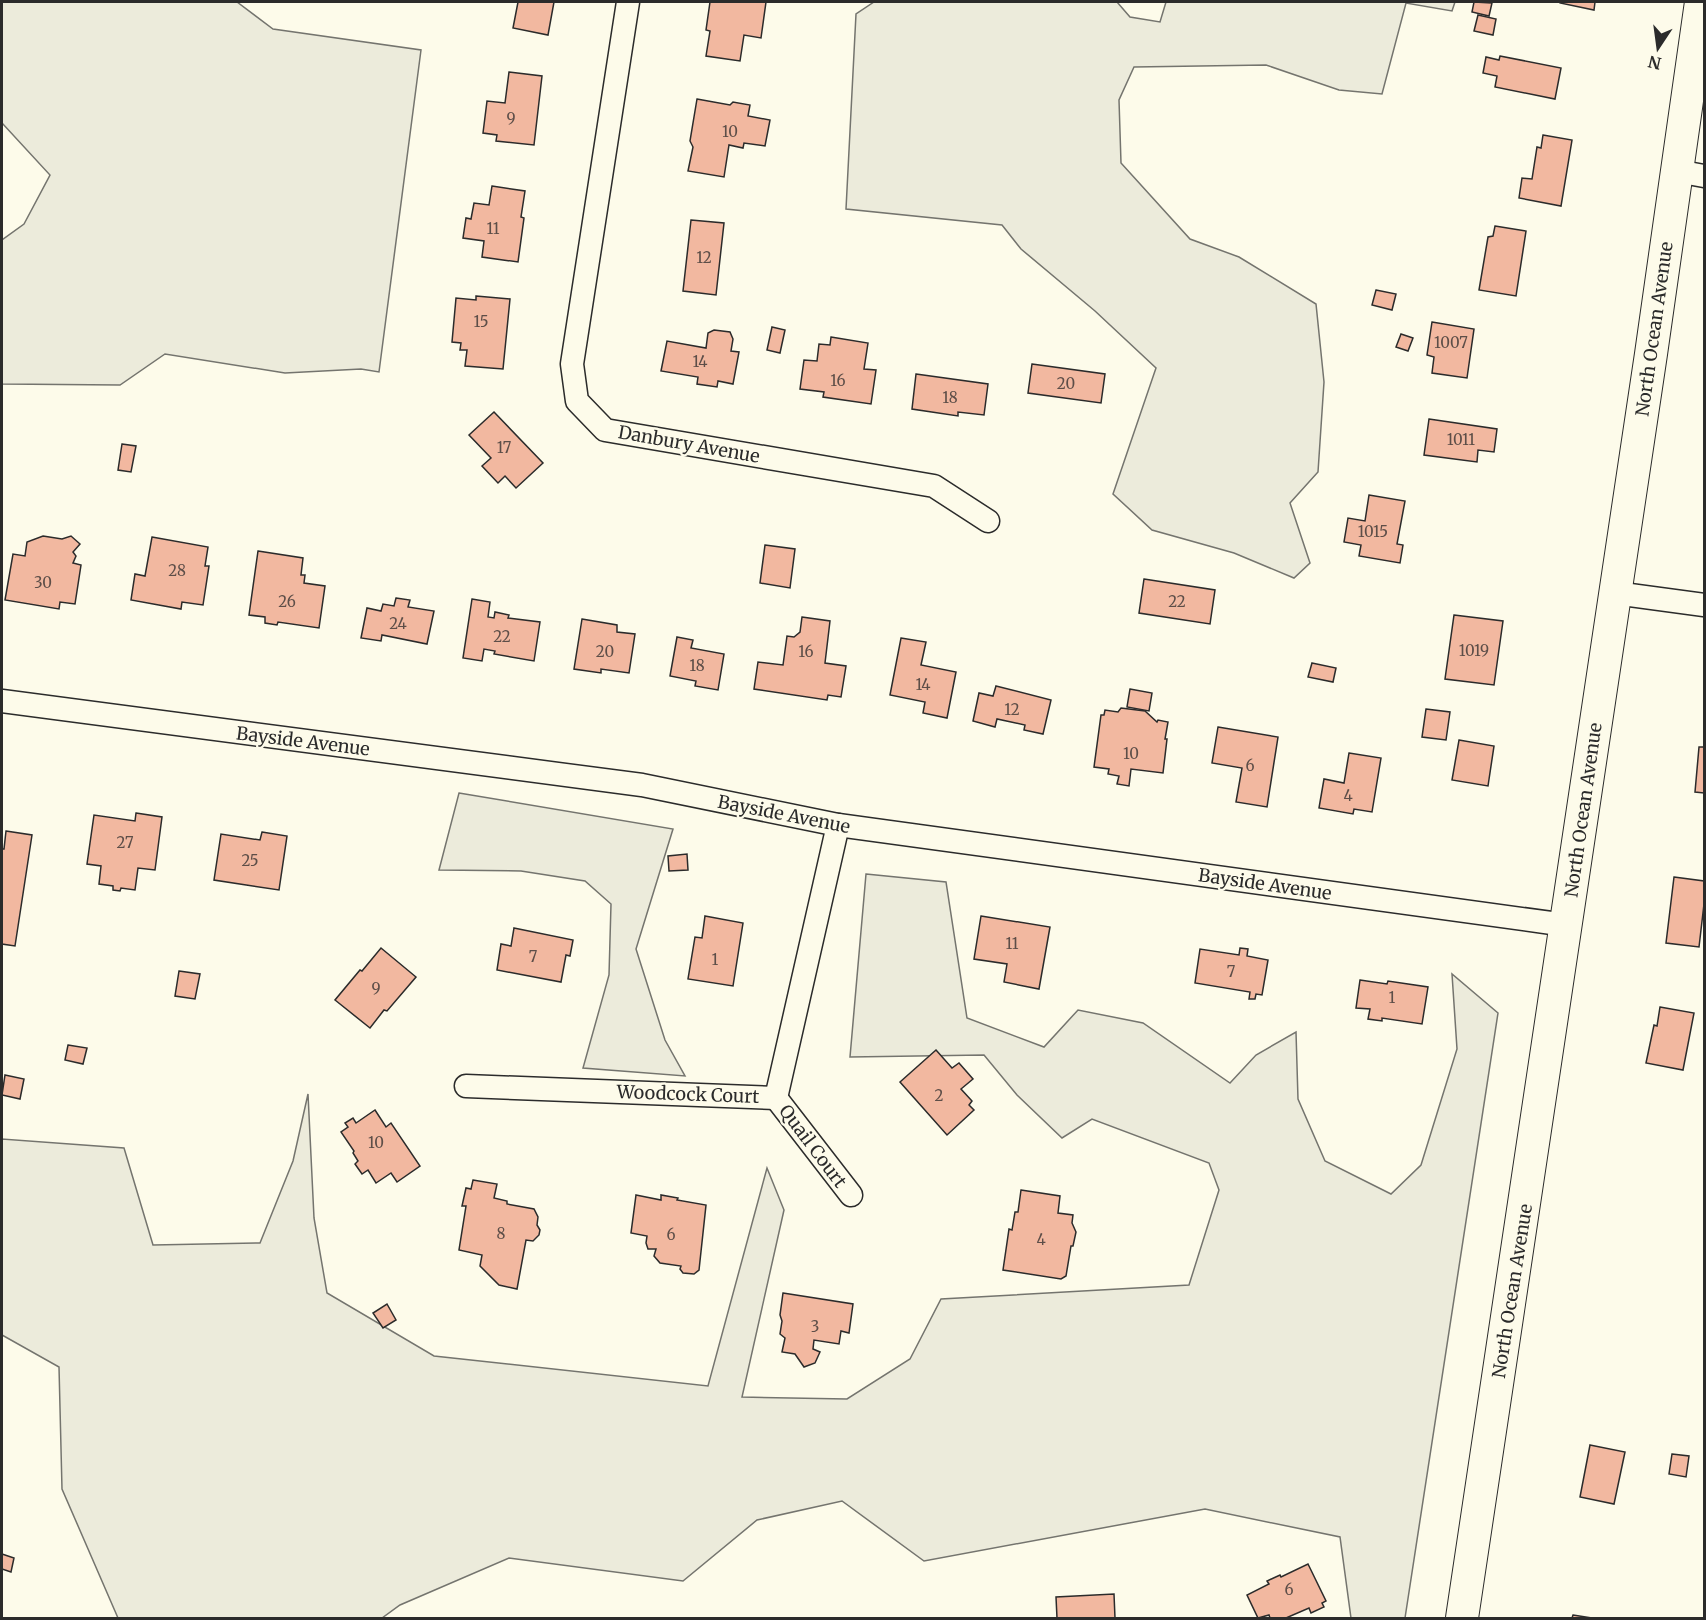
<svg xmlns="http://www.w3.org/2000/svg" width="1706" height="1620" viewBox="0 0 1706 1620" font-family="Merriweather,serif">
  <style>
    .green { fill: #ecebdb; stroke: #74746e; stroke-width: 1.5 }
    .building { fill: #f2b8a0; stroke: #2b2b2b; stroke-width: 1.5 }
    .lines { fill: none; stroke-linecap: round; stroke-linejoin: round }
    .street-casing { stroke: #2b2b2b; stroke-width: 25 }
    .secondary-casing { stroke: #2b2b2b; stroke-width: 34 }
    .street { stroke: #fdfbea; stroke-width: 22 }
    .secondary { stroke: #fdfbea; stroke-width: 32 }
    .labels { text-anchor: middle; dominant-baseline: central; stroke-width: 4.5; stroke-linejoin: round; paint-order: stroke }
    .number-label { font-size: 15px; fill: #5d4e48 }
    .street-label { font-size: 18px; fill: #2b2b2b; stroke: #fdfbea }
  </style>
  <rect width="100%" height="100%" fill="#fdfbea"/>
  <g class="green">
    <path d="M 2,2 L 237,2 L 273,29 L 421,50 L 379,372 L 361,369 L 285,373 L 165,354 L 120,385 L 2,384 L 2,240 L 24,224 L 50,175 L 2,123 Z"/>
    <path d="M 874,2 L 1117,2 L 1130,17 L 1160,22 L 1166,2 L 1455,2 L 1452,11 L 1406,3 L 1382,94 L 1339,90 L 1266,65 L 1134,67 L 1119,100 L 1121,163 L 1190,239 L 1239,257 L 1316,304 L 1324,382 L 1318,472 L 1290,503 L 1310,563 L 1294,578 L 1234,553 L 1152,530 L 1113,494 L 1156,368 L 1095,311 L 1021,249 L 1002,225 L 846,209 L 856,14 Z"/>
    <path d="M 459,793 L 673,829 L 636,949 L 665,1040 L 685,1076 L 583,1068 L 609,975 L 611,904 L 585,881 L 521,871 L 439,870 Z"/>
    <path d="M 866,874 L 946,882 L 967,1018 L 1044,1047 L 1078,1010 L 1143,1023 L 1230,1083 L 1256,1055 L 1296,1032 L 1298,1099 L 1325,1161 L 1391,1194 L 1421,1165 L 1457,1049 L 1452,974 L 1498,1013 L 1405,1618 L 1351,1618 L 1340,1537 L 1205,1509 L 924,1561 L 842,1501 L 757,1520 L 683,1581 L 509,1558 L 400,1605 L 382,1618 L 118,1618 L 62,1489 L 59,1367 L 2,1335 L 2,1139 L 124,1148 L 153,1245 L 260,1243 L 293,1161 L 308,1094 L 314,1218 L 327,1293 L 434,1356 L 708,1386 L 767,1168 L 784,1210 L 742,1397 L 847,1399 L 910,1359 L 941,1299 L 1189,1285 L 1219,1190 L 1209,1163 L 1092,1119 L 1062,1138 L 1017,1095 L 984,1055 L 850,1057 Z"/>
  </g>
  <g class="building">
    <path d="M 518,2 L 554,2 L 548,35 L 513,28 Z"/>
    <path d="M 710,2 L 766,2 L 761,38 L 744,35 L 740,61 L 706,56 L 710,31 L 706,30 Z"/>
    <path d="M 1474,2 L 1492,3 L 1489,16 L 1472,12 Z"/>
    <path d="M 1560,2 L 1595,2 L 1594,10 L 1560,3 Z"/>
    <path d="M 1478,15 L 1496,19 L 1493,35 L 1474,31 Z"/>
    <path d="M 1500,56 L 1561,68 L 1555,99 L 1495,87 L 1497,76 L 1483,73 L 1486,57 L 1499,60 Z"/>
    <path d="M 509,72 L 542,76 L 534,145 L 496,141 L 497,135 L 483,133 L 487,101 L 505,103 Z"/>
    <path d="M 697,99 L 730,105 L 733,102 L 750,105 L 748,116 L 770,120 L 765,146 L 744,143 L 743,148 L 729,145 L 724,177 L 688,171 L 693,147 L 690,141 Z"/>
    <path d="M 1543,135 L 1572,140 L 1561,206 L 1519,198 L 1522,178 L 1532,179 L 1537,147 L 1541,148 Z"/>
    <path d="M 492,186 L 525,191 L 521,217 L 524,218 L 518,262 L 482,257 L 484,241 L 463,238 L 466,218 L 471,219 L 474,203 L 489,205 Z"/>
    <path d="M 691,220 L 724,223 L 716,295 L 683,291 Z"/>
    <path d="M 1495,226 L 1526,231 L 1516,296 L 1479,290 L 1488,237 L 1493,236 Z"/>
    <path d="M 1376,290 L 1396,294 L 1392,310 L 1372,305 Z"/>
    <path d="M 476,296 L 510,299 L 503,369 L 465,366 L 467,350 L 460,350 L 461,343 L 452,342 L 456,298 L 476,300 Z"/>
    <path d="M 1432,322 L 1474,329 L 1467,378 L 1432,373 L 1434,357 L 1427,355 Z"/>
    <path d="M 772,327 L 785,330 L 780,353 L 767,350 Z"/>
    <path d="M 714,330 L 730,332 L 733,339 L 731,351 L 739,352 L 733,384 L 718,381 L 717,387 L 697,384 L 698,377 L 661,371 L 667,341 L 706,348 L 708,333 Z"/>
    <path d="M 1401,334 L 1413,338 L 1408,351 L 1396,347 Z"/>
    <path d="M 831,337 L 868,343 L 864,369 L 876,370 L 871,404 L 823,397 L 824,392 L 800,389 L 804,360 L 817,361 L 819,344 L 830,345 Z"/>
    <path d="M 1032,364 L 1105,374 L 1101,403 L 1028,393 Z"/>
    <path d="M 916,374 L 988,384 L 984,415 L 958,412 L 958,416 L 912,409 Z"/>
    <path d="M 494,412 L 543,463 L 516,488 L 505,476 L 498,483 L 482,466 L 491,458 L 469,435 Z"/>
    <path d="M 1429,419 L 1497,429 L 1494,452 L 1478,450 L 1477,462 L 1424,455 Z"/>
    <path d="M 122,444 L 136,446 L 131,472 L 118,470 Z"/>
    <path d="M 1369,495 L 1405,501 L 1397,544 L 1403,545 L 1400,563 L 1359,556 L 1361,545 L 1344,542 L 1348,518 L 1365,521 Z"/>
    <path d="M 43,536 L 62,539 L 71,536 L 80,544 L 73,552 L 76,556 L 73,563 L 81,565 L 75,604 L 60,602 L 59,609 L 5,600 L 13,554 L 25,556 L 27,542 Z"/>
    <path d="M 152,537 L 208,547 L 205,566 L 209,566 L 203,605 L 182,602 L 181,609 L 131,600 L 135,574 L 145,576 Z"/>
    <path d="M 765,545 L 795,549 L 790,588 L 760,583 Z"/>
    <path d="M 258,551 L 303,558 L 301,575 L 305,575 L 304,583 L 325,586 L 319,628 L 278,622 L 277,625 L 265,623 L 265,617 L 249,615 Z"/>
    <path d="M 1144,579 L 1215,590 L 1210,624 L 1139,613 Z"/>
    <path d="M 396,598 L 410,600 L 408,607 L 434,611 L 427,644 L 382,635 L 381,641 L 361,638 L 367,608 L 381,611 L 383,604 L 394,606 Z"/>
    <path d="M 472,599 L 490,602 L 488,617 L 494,618 L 495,612 L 509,615 L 508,618 L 540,622 L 534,661 L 494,654 L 495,651 L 484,649 L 482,661 L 463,658 Z"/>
    <path d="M 1454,615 L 1503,621 L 1494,685 L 1445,679 Z"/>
    <path d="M 802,617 L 830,621 L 825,663 L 846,666 L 841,697 L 828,695 L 827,700 L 754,689 L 758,662 L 783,665 L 787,636 L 794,637 L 800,632 Z"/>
    <path d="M 582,619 L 617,625 L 617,632 L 635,634 L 629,673 L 601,669 L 601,673 L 574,669 Z"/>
    <path d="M 677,637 L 693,640 L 691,648 L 724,654 L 718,690 L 695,686 L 696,681 L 670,676 Z"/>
    <path d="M 901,638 L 926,642 L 921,665 L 956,672 L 947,718 L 923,713 L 925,702 L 890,695 Z"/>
    <path d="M 1312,663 L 1336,668 L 1333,682 L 1308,677 Z"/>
    <path d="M 996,686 L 1051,700 L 1043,734 L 1024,730 L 1025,725 L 997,719 L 995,727 L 973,721 L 979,693 L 993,696 Z"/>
    <path d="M 1130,689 L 1152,693 L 1149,711 L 1127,707 Z"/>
    <path d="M 1121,708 L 1145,711 L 1157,722 L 1158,720 L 1168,722 L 1165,739 L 1167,739 L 1163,773 L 1131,769 L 1129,786 L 1117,784 L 1119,776 L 1108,774 L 1109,769 L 1094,767 L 1101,715 L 1104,715 L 1105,710 L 1118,712 Z"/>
    <path d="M 1426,709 L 1450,712 L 1446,740 L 1422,737 Z"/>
    <path d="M 1218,727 L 1278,737 L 1267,807 L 1236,802 L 1242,768 L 1212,763 Z"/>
    <path d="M 1459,740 L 1494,746 L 1488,786 L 1452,780 Z"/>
    <path d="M 1699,747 L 1704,747 L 1704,793 L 1695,792 Z"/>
    <path d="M 1349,753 L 1381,758 L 1372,812 L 1354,809 L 1353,814 L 1319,808 L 1324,779 L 1344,783 Z"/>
    <path d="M 136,813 L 162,817 L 155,870 L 138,868 L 135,890 L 121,888 L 120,891 L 113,890 L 113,886 L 99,884 L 101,866 L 87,864 L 94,815 L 135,821 Z"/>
    <path d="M 6,831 L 32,835 L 15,946 L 2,944 L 2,849 L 4,849 Z"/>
    <path d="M 262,832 L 287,836 L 279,890 L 214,880 L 221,834 L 260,840 Z"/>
    <path d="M 687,854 L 688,870 L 669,871 L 668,856 Z"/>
    <path d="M 1674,877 L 1704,881 L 1704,904 L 1699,947 L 1666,943 Z"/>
    <path d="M 705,916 L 743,923 L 733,986 L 688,979 L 695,937 L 702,938 Z"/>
    <path d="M 981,916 L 1050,927 L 1039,989 L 1004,982 L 1007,964 L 974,959 Z"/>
    <path d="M 514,928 L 573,940 L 570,956 L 566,955 L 561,982 L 497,970 L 501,944 L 511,946 Z"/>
    <path d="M 381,948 L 416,977 L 387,1011 L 384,1010 L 370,1028 L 335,1000 L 360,970 L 362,971 Z"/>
    <path d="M 1240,948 L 1248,949 L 1247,956 L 1268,960 L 1262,995 L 1256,994 L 1255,999 L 1249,999 L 1250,992 L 1195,983 L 1200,949 L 1239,955 Z"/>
    <path d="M 179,971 L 200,974 L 195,999 L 175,996 Z"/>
    <path d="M 1360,980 L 1387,984 L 1388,981 L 1428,987 L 1422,1024 L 1382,1018 L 1382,1021 L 1368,1019 L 1370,1009 L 1356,1008 Z"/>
    <path d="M 1660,1007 L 1694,1013 L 1683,1070 L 1646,1063 L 1654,1025 L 1657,1026 Z"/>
    <path d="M 68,1045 L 87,1048 L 83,1064 L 65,1060 Z"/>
    <path d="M 936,1050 L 952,1068 L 959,1063 L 973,1079 L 961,1089 L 972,1101 L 969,1105 L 974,1110 L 947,1135 L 900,1082 Z"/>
    <path d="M 5,1075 L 24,1079 L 20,1099 L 2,1095 Z"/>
    <path d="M 375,1110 L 386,1127 L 391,1123 L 420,1166 L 397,1182 L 391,1173 L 376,1183 L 368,1170 L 362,1174 L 355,1164 L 358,1161 L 353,1153 L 354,1151 L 341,1132 L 348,1127 L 345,1123 L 353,1118 L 356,1123 Z"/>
    <path d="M 473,1180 L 497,1184 L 494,1198 L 507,1201 L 507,1204 L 534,1209 L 538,1217 L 537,1225 L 540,1230 L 539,1235 L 533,1241 L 526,1240 L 517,1289 L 499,1285 L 480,1266 L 482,1255 L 459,1250 L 466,1206 L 462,1206 L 466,1188 L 471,1189 Z"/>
    <path d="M 1021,1190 L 1060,1196 L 1058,1213 L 1073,1215 L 1072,1223 L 1076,1232 L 1073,1246 L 1071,1246 L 1066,1276 L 1061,1279 L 1003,1270 L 1009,1229 L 1012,1230 L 1015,1212 L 1018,1212 Z"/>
    <path d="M 636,1195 L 661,1200 L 661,1195 L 678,1198 L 677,1200 L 706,1205 L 699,1270 L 694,1274 L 683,1273 L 680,1269 L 681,1266 L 660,1263 L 654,1256 L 656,1249 L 648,1249 L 646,1243 L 647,1236 L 631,1233 Z"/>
    <path d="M 783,1293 L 853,1304 L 849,1333 L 841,1331 L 839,1344 L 814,1340 L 813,1349 L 820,1352 L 815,1363 L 804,1367 L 795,1354 L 782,1352 L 785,1338 L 780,1334 L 782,1321 L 780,1315 Z"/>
    <path d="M 387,1304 L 396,1320 L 383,1328 L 373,1313 Z"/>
    <path d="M 1590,1445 L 1625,1452 L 1614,1504 L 1580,1497 Z"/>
    <path d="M 1672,1454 L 1689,1456 L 1686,1477 L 1669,1474 Z"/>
    <path d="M 2,1554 L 14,1558 L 11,1572 L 2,1569 Z"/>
    <path d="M 1308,1564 L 1326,1601 L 1322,1603 L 1324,1607 L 1311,1613 L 1309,1608 L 1286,1618 L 1270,1618 L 1269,1615 L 1258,1618 L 1247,1595 L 1269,1584 L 1267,1581 L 1280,1575 L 1281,1577 Z"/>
    <path d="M 1114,1594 L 1115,1618 L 1057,1618 L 1056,1597 Z"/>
    <path d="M 1573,1615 L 1592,1618 L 1572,1618 Z"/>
  </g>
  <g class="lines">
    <g class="street-casing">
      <g id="street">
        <path d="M 628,2 L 572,364 L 577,401 L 605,430 L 934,486 L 988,521"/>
        <path d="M 1677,171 L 1704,176"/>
        <path d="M 1615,593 L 1704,605"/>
        <path d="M 2,701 L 642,785 L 838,825 L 1566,925"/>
        <path d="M 466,1086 L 776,1098"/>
        <path d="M 776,1098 L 838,825"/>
        <path d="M 776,1098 L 851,1195"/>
      </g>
    </g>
    <g class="secondary-casing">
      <path id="secondary" d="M 1462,1618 L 1651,354 L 1701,2"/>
    </g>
    <use href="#street" class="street"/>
    <use href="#secondary" class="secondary"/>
  </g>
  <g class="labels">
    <g class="number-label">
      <text x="511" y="118">9</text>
      <text x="730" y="131">10</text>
      <text x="493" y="228">11</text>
      <text x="704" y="257">12</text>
      <text x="481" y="321">15</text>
      <text x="1451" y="342">1007</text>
      <text x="700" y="361">14</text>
      <text x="838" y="380">16</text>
      <text x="1066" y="383">20</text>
      <text x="950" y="397">18</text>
      <text x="1461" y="439">1011</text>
      <text x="504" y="447">17</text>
      <text x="1373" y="531">1015</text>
      <text x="177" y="570">28</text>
      <text x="43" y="582">30</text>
      <text x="287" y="601">26</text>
      <text x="1177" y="601">22</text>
      <text x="398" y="623">24</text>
      <text x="502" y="636">22</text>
      <text x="1474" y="650">1019</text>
      <text x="605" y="651">20</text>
      <text x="806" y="651">16</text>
      <text x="697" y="665">18</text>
      <text x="923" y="684">14</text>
      <text x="1012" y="709">12</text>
      <text x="1131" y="753">10</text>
      <text x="1250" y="765">6</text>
      <text x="1348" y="795">4</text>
      <text x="125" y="842">27</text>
      <text x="250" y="860">25</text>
      <text x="1012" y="943">11</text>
      <text x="533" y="956">7</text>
      <text x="715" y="959">1</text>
      <text x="1231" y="971">7</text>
      <text x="376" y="988">9</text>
      <text x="1392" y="997">1</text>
      <text x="939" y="1095">2</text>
      <text x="376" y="1142">10</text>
      <text x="501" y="1233">8</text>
      <text x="671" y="1234">6</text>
      <text x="1041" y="1239">4</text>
      <text x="815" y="1326">3</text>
      <text x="1289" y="1589">6</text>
    </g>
    <g class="street-label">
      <text transform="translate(1654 329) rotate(-82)">North Ocean Avenue</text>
      <text transform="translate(689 444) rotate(10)">Danbury Avenue</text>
      <text transform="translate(303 741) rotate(7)">Bayside Avenue</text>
      <text transform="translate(1583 810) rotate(-82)">North Ocean Avenue</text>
      <text transform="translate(784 814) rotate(11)">Bayside Avenue</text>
      <text transform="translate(1265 884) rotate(8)">Bayside Avenue</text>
      <text transform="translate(688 1094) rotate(2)">Woodcock Court</text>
      <text transform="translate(813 1146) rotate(53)">Quail Court</text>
      <text transform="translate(1512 1291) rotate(-81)">North Ocean Avenue</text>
    </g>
  </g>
  <rect width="1706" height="1620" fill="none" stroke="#2b2b2b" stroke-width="6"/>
  <g transform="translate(1658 48) rotate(193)" stroke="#fdfbea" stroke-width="4.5" paint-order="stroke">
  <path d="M0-4.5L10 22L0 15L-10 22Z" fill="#2b2b2b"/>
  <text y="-9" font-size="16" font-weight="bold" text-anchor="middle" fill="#2b2b2b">N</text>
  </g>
</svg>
